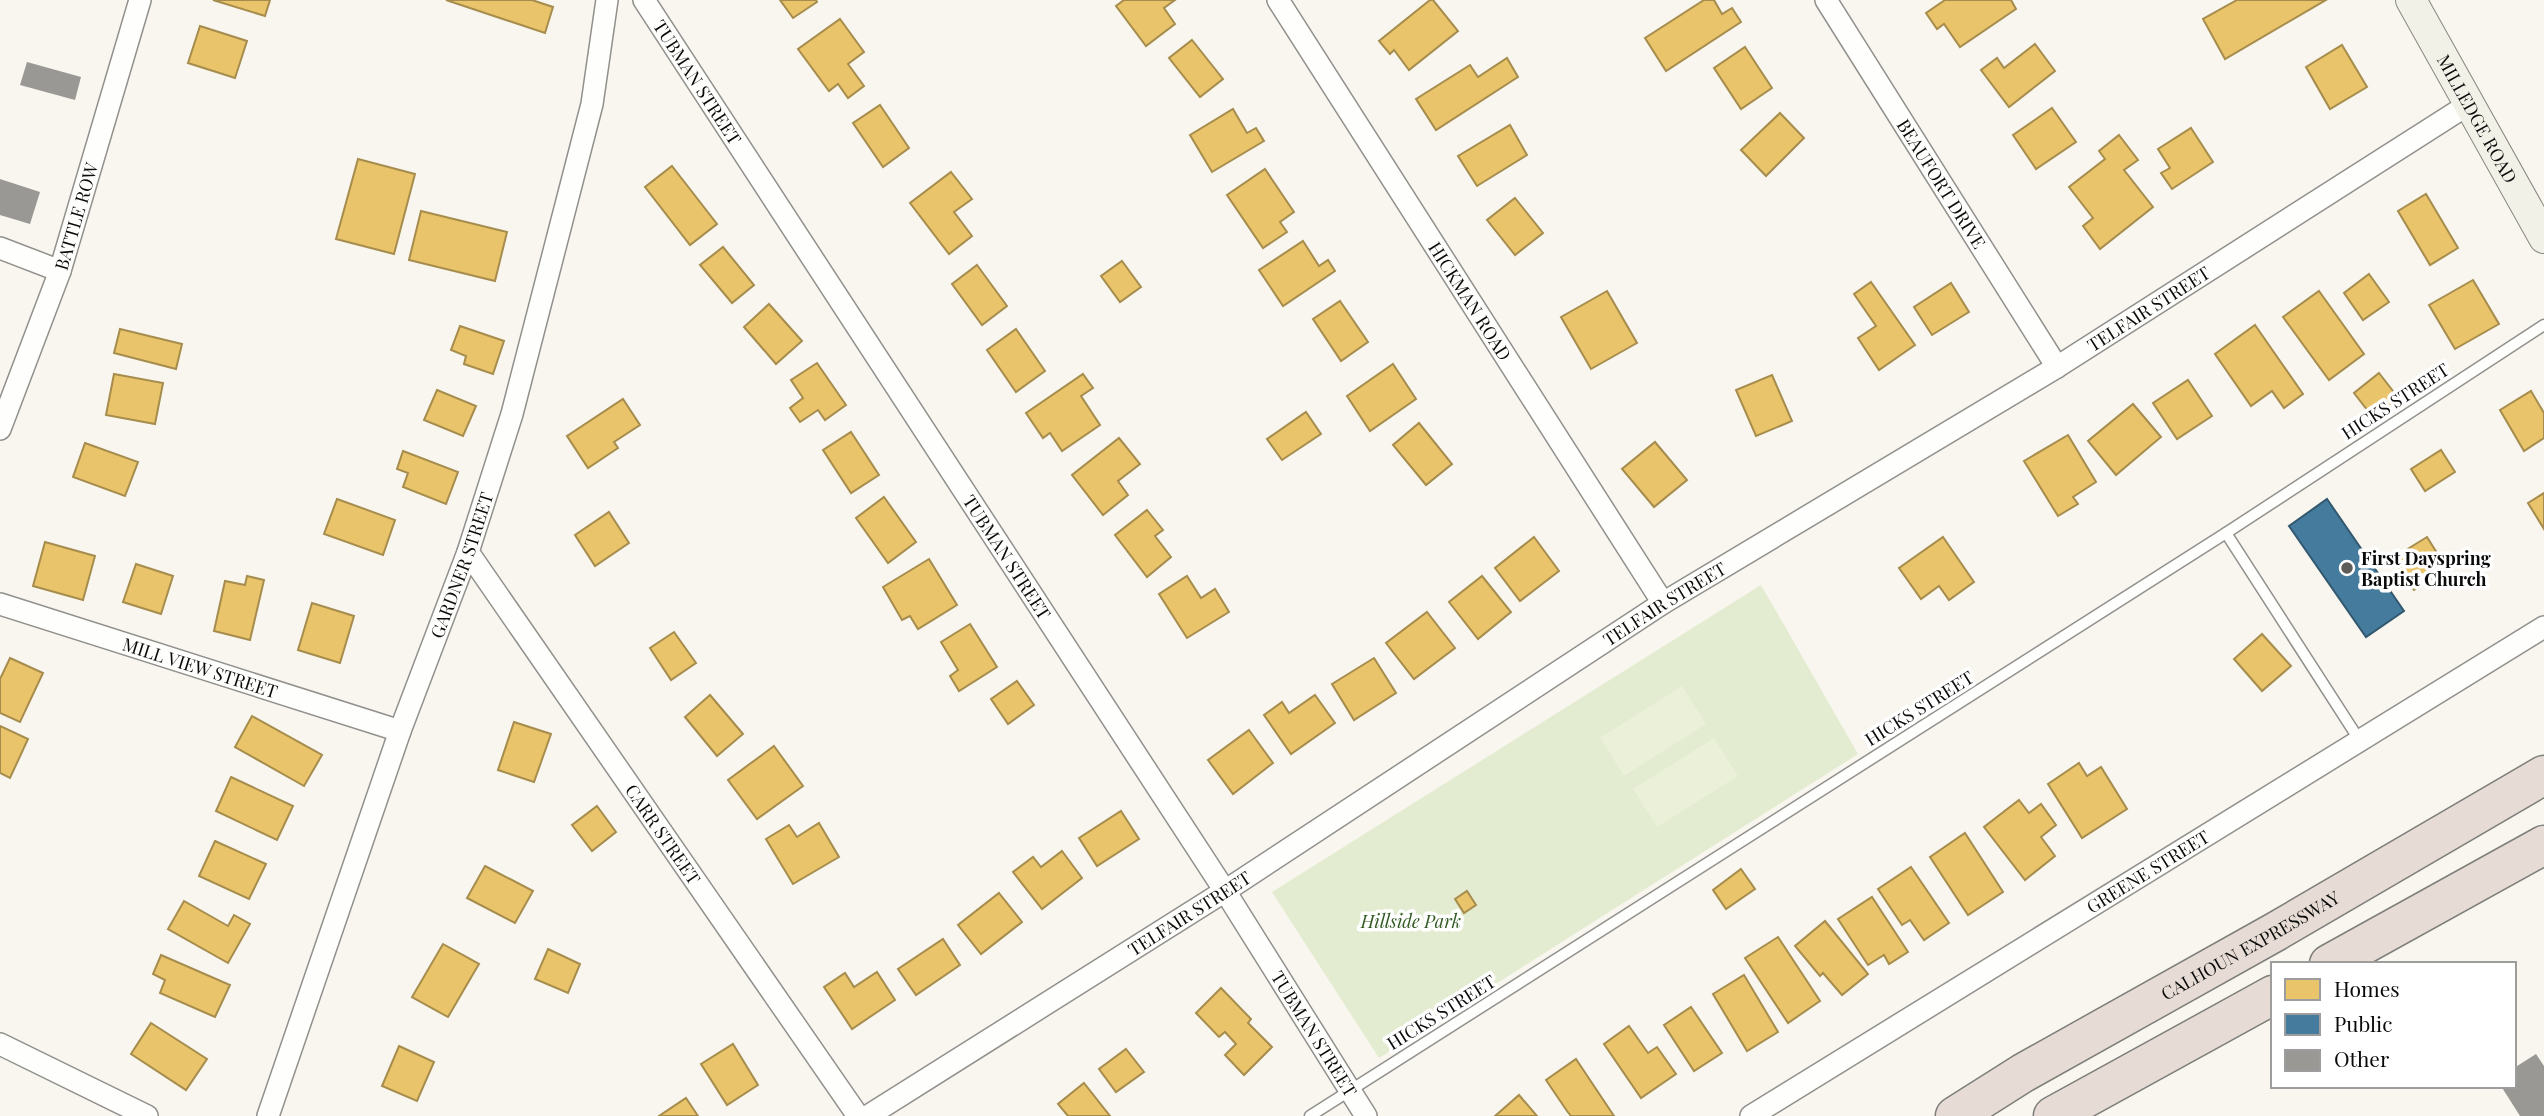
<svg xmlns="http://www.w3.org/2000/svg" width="2544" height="1116" viewBox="0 0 2544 1116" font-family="'Playfair Display',serif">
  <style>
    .green { fill: #e3ecd0 }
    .pitch { fill: #ebf0d9 }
    .homes { fill: #e9c46a; stroke: #a68c4d; stroke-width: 2 }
    .public { fill: #457b9d; stroke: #335971; stroke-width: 2 }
    .building { fill: #9a9894 }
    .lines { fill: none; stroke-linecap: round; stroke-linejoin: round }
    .lane-casing { stroke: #91908d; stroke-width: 13 }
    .street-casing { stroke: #91908d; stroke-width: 24 }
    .secondary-casing { stroke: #888783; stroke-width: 32 }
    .highway-casing { stroke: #7e7e7a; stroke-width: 41 }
    .lane { stroke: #fefefc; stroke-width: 10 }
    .street { stroke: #fefefc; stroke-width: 21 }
    .secondary { stroke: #f2f1e8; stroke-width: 30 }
    .highway { stroke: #e6dcd5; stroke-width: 38 }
    .poi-dot { fill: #5d5d5a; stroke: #fff; stroke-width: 2.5 }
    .labels { text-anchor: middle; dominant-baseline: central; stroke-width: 7; stroke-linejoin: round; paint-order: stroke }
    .street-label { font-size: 18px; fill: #0a0a0a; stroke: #fff }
    .poi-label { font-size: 18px; font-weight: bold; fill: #0a0a0a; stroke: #fff; text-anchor: start }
    .park-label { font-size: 18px; font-style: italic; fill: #325a22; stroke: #fff }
  </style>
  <rect width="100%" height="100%" fill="#f8f6ee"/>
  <path class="green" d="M 1761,585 L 1858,754 L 1379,1058 L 1272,892 Z"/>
  <g class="pitch">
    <path d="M 1682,686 L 1706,724 L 1624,776 L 1600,738 Z"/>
    <path d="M 1714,738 L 1738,776 L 1657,827 L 1633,789 Z"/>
  </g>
  <g class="homes">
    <path d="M 213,0 L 270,0 L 265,16 Z"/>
    <path d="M 446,0 L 532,0 L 553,7 L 545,33 Z"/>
    <path d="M 780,0 L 816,0 L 817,2 L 793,18 Z"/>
    <path d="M 1124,0 L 1175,0 L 1164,8 L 1175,24 L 1146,46 L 1116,6 Z"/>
    <path d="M 1430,0 L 1433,0 L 1458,31 L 1409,70 L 1394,50 L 1390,54 L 1379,41 Z"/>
    <path d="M 1704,0 L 1714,0 L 1722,14 L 1732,8 L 1741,22 L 1666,71 L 1645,38 Z"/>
    <path d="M 1945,0 L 2011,0 L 2016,9 L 1960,47 L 1944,24 L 1937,29 L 1926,13 Z"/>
    <path d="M 2237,0 L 2326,0 L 2225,59 L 2203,19 Z"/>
    <path d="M 840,19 L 864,52 L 848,64 L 864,86 L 848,98 L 838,84 L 829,91 L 798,49 Z"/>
    <path d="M 200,26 L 247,41 L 235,78 L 188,63 Z"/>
    <path d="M 1192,40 L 1223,79 L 1200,97 L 1169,58 Z"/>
    <path d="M 2035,44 L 2055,71 L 2009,107 L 1981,70 L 1997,58 L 2004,68 Z"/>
    <path d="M 2342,45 L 2367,87 L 2330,109 L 2306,67 Z"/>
    <path d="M 1745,47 L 1772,88 L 1741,109 L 1714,68 Z"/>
    <path d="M 1507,58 L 1518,77 L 1436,130 L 1416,99 L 1470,65 L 1478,77 Z"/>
    <path d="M 880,105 L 909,148 L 883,167 L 853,123 Z"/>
    <path d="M 2052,108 L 2076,142 L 2036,169 L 2013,135 Z"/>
    <path d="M 1233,109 L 1247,133 L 1256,128 L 1264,141 L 1212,172 L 1190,135 Z"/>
    <path d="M 1780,113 L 1804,138 L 1766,176 L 1741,150 Z"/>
    <path d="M 1510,125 L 1527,155 L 1477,186 L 1458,156 Z"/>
    <path d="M 2191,128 L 2213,162 L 2172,189 L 2161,173 L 2170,168 L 2158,149 Z"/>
    <path d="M 2119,135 L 2138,160 L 2124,170 L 2153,207 L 2100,249 L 2083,226 L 2093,218 L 2069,187 L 2105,159 L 2099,151 Z"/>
    <path d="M 358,159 L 415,174 L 394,254 L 336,239 Z"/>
    <path d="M 672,166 L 717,224 L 690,245 L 645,187 Z"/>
    <path d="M 1265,169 L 1294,212 L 1280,222 L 1287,232 L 1263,248 L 1227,195 Z"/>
    <path d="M 951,172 L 972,199 L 954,212 L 972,236 L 949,254 L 910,203 Z"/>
    <path d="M 2426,194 L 2458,248 L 2430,265 L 2398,211 Z"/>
    <path d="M 1515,198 L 1543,233 L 1515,255 L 1487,220 Z"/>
    <path d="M 421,211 L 507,232 L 495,281 L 409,260 Z"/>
    <path d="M 1303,241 L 1319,266 L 1328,260 L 1335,271 L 1283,306 L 1259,270 Z"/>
    <path d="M 723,247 L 754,285 L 732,303 L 700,265 Z"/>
    <path d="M 1122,261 L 1141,287 L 1120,302 L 1101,276 Z"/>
    <path d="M 977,265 L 1007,306 L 982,325 L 952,284 Z"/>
    <path d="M 2369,274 L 2389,302 L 2363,320 L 2344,293 Z"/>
    <path d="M 2473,280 L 2499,324 L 2455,349 L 2429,305 Z"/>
    <path d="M 1871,282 L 1915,345 L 1879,370 L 1858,338 L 1876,326 L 1854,294 Z"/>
    <path d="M 1951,283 L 1969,312 L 1932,335 L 1914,307 Z"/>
    <path d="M 1607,291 L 1637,343 L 1591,369 L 1561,317 Z"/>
    <path d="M 2319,291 L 2364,354 L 2329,380 L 2283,317 Z"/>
    <path d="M 1340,301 L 1368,342 L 1341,361 L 1313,319 Z"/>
    <path d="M 769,304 L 802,341 L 776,364 L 744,327 Z"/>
    <path d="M 2255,325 L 2303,394 L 2284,408 L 2272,391 L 2251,406 L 2215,354 Z"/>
    <path d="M 460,326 L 504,341 L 493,374 L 464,364 L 466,356 L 451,350 Z"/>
    <path d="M 120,329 L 182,344 L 176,369 L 114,353 Z"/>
    <path d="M 1016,329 L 1045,371 L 1016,392 L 987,350 Z"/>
    <path d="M 817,363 L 846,405 L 825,420 L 818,410 L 800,422 L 790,408 L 803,398 L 791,380 Z"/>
    <path d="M 1393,364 L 1416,399 L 1370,431 L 1347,396 Z"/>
    <path d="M 2379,373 L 2400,400 L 2375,420 L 2354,393 Z"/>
    <path d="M 114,374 L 163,383 L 155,424 L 106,415 Z"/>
    <path d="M 1083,374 L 1093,388 L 1081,396 L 1100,425 L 1062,451 L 1050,433 L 1043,438 L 1026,413 Z"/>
    <path d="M 1772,375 L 1792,421 L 1756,436 L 1736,390 Z"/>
    <path d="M 2188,380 L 2212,416 L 2177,439 L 2153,403 Z"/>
    <path d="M 437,390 L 476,406 L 463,436 L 424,420 Z"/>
    <path d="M 2531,391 L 2544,413 L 2544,438 L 2524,451 L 2500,410 Z"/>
    <path d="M 623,399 L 640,425 L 614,442 L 618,448 L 588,468 L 567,436 Z"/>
    <path d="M 2133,404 L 2161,437 L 2116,475 L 2088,441 Z"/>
    <path d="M 1306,412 L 1321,434 L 1282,460 L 1267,439 Z"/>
    <path d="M 1419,423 L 1452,464 L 1426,485 L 1393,445 Z"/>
    <path d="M 851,432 L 879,475 L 851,493 L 823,450 Z"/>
    <path d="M 2068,435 L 2096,482 L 2073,497 L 2078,504 L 2058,516 L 2024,461 Z"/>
    <path d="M 1119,438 L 1140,464 L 1118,481 L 1128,495 L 1103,515 L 1072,475 Z"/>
    <path d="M 1655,442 L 1687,480 L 1654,507 L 1622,469 Z"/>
    <path d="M 85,443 L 138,462 L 125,496 L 73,477 Z"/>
    <path d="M 2441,450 L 2455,472 L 2425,491 L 2411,469 Z"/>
    <path d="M 403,451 L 458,472 L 446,504 L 403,487 L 408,473 L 397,469 Z"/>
    <path d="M 2544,493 L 2544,529 L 2528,503 Z"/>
    <path d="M 884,497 L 916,542 L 888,563 L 856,518 Z"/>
    <path d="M 337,499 L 395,520 L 383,555 L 324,534 Z"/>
    <path d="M 1147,510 L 1163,530 L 1155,536 L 1171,557 L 1147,577 L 1115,535 Z"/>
    <path d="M 609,512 L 629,543 L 595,566 L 575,535 Z"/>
    <path d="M 1534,537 L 1559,571 L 1520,601 L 1495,568 Z"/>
    <path d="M 1943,537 L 1974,582 L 1949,600 L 1939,586 L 1921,599 L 1899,568 Z"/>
    <path d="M 2427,537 L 2447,569 L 2414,590 L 2393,558 Z"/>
    <path d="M 45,542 L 95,556 L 83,600 L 33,586 Z"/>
    <path d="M 929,559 L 957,605 L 918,629 L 910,616 L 902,620 L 883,587 Z"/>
    <path d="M 136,564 L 173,576 L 161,614 L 123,602 Z"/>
    <path d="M 247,576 L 264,580 L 250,640 L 214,631 L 225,581 L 245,585 Z"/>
    <path d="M 1187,576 L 1201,598 L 1215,589 L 1229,612 L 1187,638 L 1159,594 Z"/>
    <path d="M 1482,576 L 1511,612 L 1478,639 L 1449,602 Z"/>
    <path d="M 312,603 L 354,616 L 340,663 L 298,650 Z"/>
    <path d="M 1427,612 L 1455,648 L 1414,679 L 1386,643 Z"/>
    <path d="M 970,624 L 997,667 L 959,691 L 950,676 L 958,670 L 941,642 Z"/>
    <path d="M 674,632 L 696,663 L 671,680 L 650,648 Z"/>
    <path d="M 2262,634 L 2291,666 L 2262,691 L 2234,659 Z"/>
    <path d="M 10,658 L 43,673 L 20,722 L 0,713 L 0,679 Z"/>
    <path d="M 1374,658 L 1396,693 L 1354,720 L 1332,684 Z"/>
    <path d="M 1017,681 L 1034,705 L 1008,724 L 991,699 Z"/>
    <path d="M 710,695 L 743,734 L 717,756 L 685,717 Z"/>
    <path d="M 1315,695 L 1335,723 L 1291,754 L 1264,715 L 1282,702 L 1289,713 Z"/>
    <path d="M 252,716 L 322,755 L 304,786 L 235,747 Z"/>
    <path d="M 514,722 L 551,734 L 534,782 L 498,770 Z"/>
    <path d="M 0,726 L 28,739 L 10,778 L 0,773 Z"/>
    <path d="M 1249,730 L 1273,763 L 1233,794 L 1208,760 Z"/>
    <path d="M 774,746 L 803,786 L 757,819 L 728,780 Z"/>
    <path d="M 2079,763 L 2087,776 L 2101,767 L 2127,809 L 2082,838 L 2048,784 Z"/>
    <path d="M 231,777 L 293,806 L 277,840 L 216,811 Z"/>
    <path d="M 2019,800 L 2029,813 L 2041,804 L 2056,825 L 2041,837 L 2055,856 L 2025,880 L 1984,827 Z"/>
    <path d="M 597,806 L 616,832 L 592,851 L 572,825 Z"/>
    <path d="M 1121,811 L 1139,839 L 1097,866 L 1079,838 Z"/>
    <path d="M 819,823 L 839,857 L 793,884 L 766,839 L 789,825 L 797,837 Z"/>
    <path d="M 1965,833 L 2003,892 L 1968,915 L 1930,857 Z"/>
    <path d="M 215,841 L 266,864 L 249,899 L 199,876 Z"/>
    <path d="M 1062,851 L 1082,878 L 1042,909 L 1013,872 L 1033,857 L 1041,867 Z"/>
    <path d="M 485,866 L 533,891 L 515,923 L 467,898 Z"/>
    <path d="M 1911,867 L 1949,923 L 1924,940 L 1910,920 L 1902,925 L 1878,889 Z"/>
    <path d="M 1741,869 L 1755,889 L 1726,909 L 1713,890 Z"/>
    <path d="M 1467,891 L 1476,905 L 1464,913 L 1455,899 Z"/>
    <path d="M 999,893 L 1022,922 L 981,954 L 958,925 Z"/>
    <path d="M 1872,897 L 1908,952 L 1889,964 L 1884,955 L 1868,965 L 1838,919 Z"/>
    <path d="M 184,901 L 228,926 L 234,915 L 250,924 L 228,963 L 168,929 Z"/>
    <path d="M 1825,921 L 1868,974 L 1842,995 L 1823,973 L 1820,976 L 1795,946 Z"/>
    <path d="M 1778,937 L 1820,1001 L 1788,1023 L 1745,958 Z"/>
    <path d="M 943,939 L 960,965 L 916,995 L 898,969 Z"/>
    <path d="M 443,944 L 479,964 L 448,1017 L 412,997 Z"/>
    <path d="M 548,949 L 580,964 L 568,993 L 535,979 Z"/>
    <path d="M 161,955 L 230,985 L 215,1017 L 160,993 L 165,980 L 153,974 Z"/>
    <path d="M 877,972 L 895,1000 L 852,1029 L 824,987 L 845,973 L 854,987 Z"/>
    <path d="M 1744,975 L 1778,1032 L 1747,1051 L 1713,994 Z"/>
    <path d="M 1221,988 L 1251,1019 L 1248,1023 L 1272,1047 L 1244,1075 L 1225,1055 L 1236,1044 L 1225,1032 L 1219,1037 L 1196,1013 Z"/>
    <path d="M 1691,1007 L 1722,1053 L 1694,1071 L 1664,1025 Z"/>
    <path d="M 151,1023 L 207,1059 L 186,1090 L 131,1054 Z"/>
    <path d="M 1629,1026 L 1648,1053 L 1657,1047 L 1676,1074 L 1641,1098 L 1604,1044 Z"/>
    <path d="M 733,1044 L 758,1085 L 727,1105 L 701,1064 Z"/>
    <path d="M 399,1046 L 434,1062 L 417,1101 L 382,1086 Z"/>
    <path d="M 1126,1049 L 1144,1072 L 1116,1092 L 1099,1069 Z"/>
    <path d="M 1576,1059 L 1614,1116 L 1571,1116 L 1567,1111 L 1546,1080 Z"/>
    <path d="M 1084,1083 L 1110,1116 L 1068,1116 L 1058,1104 Z"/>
    <path d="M 1519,1095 L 1537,1116 L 1495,1116 Z"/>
    <path d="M 686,1098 L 698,1116 L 659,1116 Z"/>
  </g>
  <path class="public" d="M 2327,499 L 2404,611 L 2366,637 L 2289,526 Z"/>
  <g class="building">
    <path d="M 27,62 L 81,77 L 75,100 L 20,85 Z"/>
    <path d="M 0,179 L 40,192 L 30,224 L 0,215 Z"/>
    <path d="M 2536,1054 L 2544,1066 L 2544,1116 L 2520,1116 L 2501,1086 L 2514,1086 L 2514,1068 Z"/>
  </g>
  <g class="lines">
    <g class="lane-casing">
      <g id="lane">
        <path d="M 2226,533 L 2360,741"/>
        <path d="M 1310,1116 L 2226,533 L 2544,325"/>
      </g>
    </g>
    <g class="street-casing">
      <g id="street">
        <path id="s1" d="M 644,0 L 1225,891 L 1366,1116"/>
        <path id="s2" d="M 1278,0 L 1663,603"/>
        <path id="s3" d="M 1826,0 L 2057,367"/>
        <path d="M 0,248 L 60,271"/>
        <path id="s4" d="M 0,429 L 60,271 L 140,0"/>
        <path id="s5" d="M 468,552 L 858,1116"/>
        <path id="s6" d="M 0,604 L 400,731"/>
        <path d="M 0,1044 L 147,1116"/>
        <path id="s7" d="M 268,1116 L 400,731 L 468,552 L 512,414 L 592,104 L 607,0"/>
        <path id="s8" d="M 868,1116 L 1225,891 L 1663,603 L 2057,367 L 2469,104"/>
        <path id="s9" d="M 1751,1116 L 2544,627"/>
      </g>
    </g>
    <g class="secondary-casing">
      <g id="secondary">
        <path id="s10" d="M 2411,0 L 2544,238"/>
      </g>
    </g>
    <g class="highway-casing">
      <g id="highway">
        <path d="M 2329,964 L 2544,845"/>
        <path id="s11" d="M 1955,1116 L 2023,1073 L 2275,932 L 2544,775"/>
        <path d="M 2053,1116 L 2273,995"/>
      </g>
    </g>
    <use href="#lane" class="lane"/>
    <use href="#street" class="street"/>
    <use href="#secondary" class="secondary"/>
    <use href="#highway" class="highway"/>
  </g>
  <circle class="poi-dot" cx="2347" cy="568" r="7"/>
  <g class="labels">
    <g class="street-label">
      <text stroke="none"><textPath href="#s1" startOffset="98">TUBMAN STREET</textPath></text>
      <text stroke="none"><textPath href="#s10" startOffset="136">MILLEDGE ROAD</textPath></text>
      <text stroke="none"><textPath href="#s3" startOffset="217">BEAUFORT DRIVE</textPath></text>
      <text stroke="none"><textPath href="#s4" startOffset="226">BATTLE ROW</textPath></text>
      <text stroke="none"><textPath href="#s2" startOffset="357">HICKMAN ROAD</textPath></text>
      <text stroke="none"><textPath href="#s8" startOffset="1514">TELFAIR STREET</textPath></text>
      <text transform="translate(2395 401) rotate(-33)">HICKS STREET</text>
      <text stroke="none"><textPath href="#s1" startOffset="665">TUBMAN STREET</textPath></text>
      <text stroke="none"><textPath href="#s7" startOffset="584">GARDNER STREET</textPath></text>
      <text stroke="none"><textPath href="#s8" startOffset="947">TELFAIR STREET</textPath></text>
      <text stroke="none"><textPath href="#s6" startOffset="210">MILL VIEW STREET</textPath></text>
      <text transform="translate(1919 708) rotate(-32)">HICKS STREET</text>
      <text stroke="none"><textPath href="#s5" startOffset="343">CARR STREET</textPath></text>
      <text stroke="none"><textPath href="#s9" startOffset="466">GREENE STREET</textPath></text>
      <text stroke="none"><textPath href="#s8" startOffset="380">TELFAIR STREET</textPath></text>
      <text stroke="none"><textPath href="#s11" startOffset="341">CALHOUN EXPRESSWAY</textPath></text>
      <text transform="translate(1441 1012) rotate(-32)">HICKS STREET</text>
      <text stroke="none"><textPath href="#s1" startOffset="1232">TUBMAN STREET</textPath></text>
    </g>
    <g class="poi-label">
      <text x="2361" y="558">First Dayspring<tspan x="2361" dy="21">Baptist Church</tspan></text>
    </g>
    <g class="park-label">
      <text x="1411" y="921">Hillside Park</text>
    </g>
  </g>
  <rect x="2271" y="962" width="245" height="126" fill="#ffffff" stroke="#9d9d9d" stroke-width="2"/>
  <rect x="2285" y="979" width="35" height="21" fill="#e9c46a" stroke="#9d9d9d" stroke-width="2"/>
  <text x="2334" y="997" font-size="21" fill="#0a0a0a">Homes</text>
  <rect x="2285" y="1014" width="35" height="21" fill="#457b9d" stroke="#9d9d9d" stroke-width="2"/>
  <text x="2334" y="1032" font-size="21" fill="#0a0a0a">Public</text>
  <rect x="2285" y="1050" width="35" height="21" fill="#9a9894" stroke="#9d9d9d" stroke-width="2"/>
  <text x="2334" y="1067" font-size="21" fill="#0a0a0a">Other</text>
</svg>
